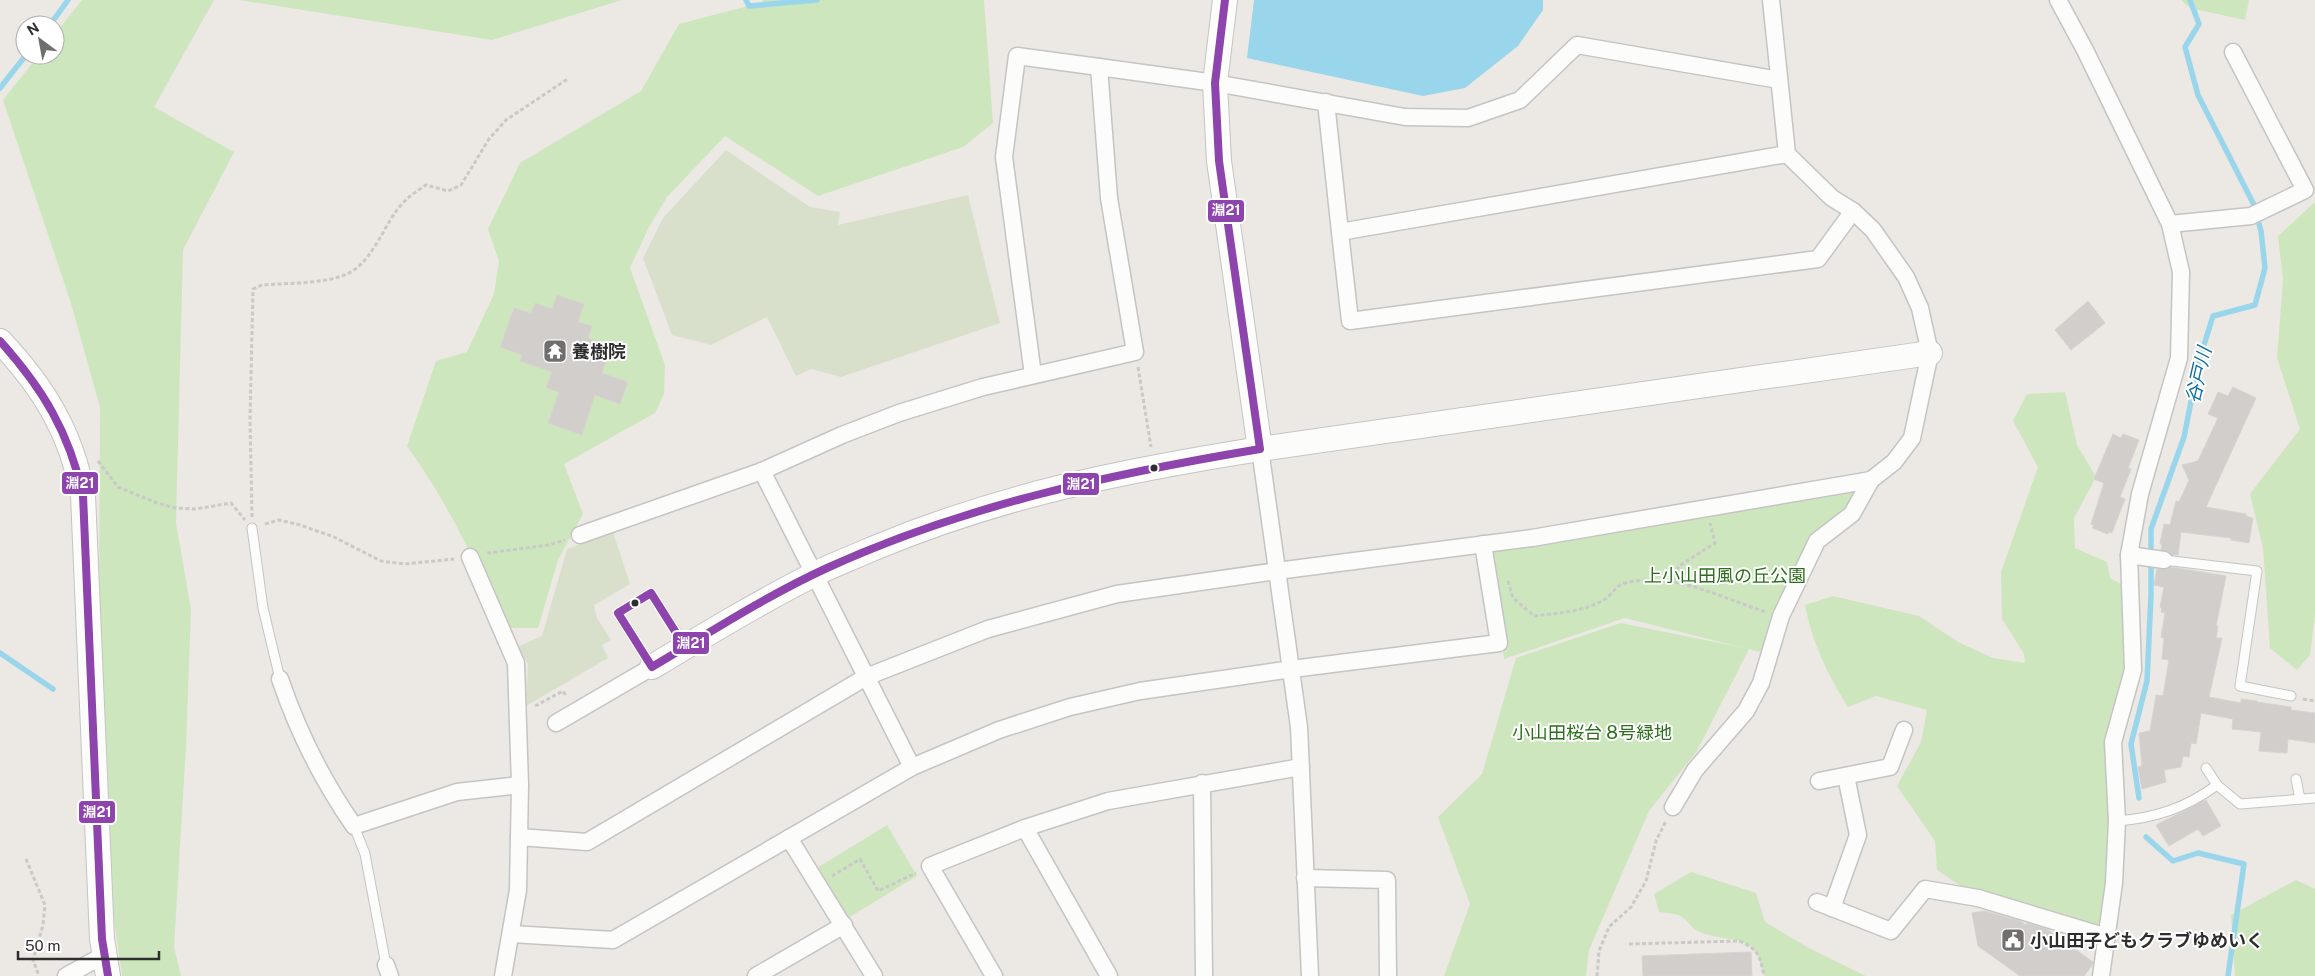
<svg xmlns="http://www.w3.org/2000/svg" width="2315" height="976" viewBox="0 0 2315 976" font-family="'Public Sans','Noto Sans JP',sans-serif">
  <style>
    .green { fill: #cee6be }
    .cemetery { fill: #d8e0cc }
    .water { fill: #99d6ec }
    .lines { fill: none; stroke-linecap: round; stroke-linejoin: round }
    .stream { stroke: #99d6ec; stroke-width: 5.5 }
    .building { fill: #d1cecb; stroke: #d7d4d0 }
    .lane-casing { stroke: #c5c4c5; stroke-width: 11 }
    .street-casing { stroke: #c5c4c5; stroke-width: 19 }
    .secondary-casing { stroke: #c5c4c5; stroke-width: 26 }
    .path { stroke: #c9c9c8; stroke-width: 3; stroke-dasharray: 4 2.5; stroke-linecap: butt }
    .lane { stroke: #fcfcfb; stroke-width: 9 }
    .street { stroke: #fcfcfb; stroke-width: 16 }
    .secondary { stroke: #fcfcfb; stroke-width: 24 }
    .bus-1-casing { stroke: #fff; stroke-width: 11 }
    .bus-1 { stroke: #8e44ad; stroke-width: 8 }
    .bus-dot { fill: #2e2e2e; stroke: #fff; stroke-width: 2 }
    .labels { text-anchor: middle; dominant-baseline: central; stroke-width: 4; stroke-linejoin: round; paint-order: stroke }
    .poi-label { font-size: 18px; font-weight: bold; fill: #2e2e2e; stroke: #fff; text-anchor: start }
    .park-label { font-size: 18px; fill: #2c6e1b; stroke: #fff }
    .water-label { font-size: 19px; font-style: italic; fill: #0d6fa3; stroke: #fff }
    .line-badge { stroke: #fff; stroke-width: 2 }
    .badge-label { font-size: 14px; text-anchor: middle; font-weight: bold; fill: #fff }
  </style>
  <rect width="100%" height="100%" fill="#ece8e4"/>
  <g class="green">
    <path d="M 82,0 L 214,0 L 154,107 L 234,152 L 183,250 L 176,523 L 191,610 L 186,746 L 174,947 L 181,976 L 122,976 L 113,912 L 99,588 L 100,407 L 70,300 L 3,100 L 39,55 L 55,55 L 55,34 Z"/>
    <path d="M 239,0 L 622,0 L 492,40 Z"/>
    <path d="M 762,0 L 984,0 L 993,123 L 963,147 L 818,196 L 725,136 L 667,197 L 648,229 L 630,268 L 665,365 L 664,394 L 655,413 L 564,464 L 583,514 L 558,560 L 538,628 L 506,628 C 476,564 449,504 407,446 L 436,361 L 467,352 L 494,294 L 499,261 L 488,229 L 520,163 L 641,91 L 679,24 L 763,2 Z"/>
    <path d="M 2181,0 L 2249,0 L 2245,20 L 2190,8 Z"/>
    <path d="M 2315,202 L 2315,614 L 2310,655 L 2297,670 L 2270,648 L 2263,548 L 2250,494 L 2300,429 L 2277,358 L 2283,279 L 2278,236 Z"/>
    <path d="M 2065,392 L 2077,445 L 2096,477 L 2074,518 L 2075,548 L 2107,562 L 2110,578 L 2130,589 L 2133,670 L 2113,742 L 2107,937 L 1978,898 L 1937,870 L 1935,841 L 1897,786 L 1921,742 L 1927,710 L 1876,696 L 1848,707 C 1828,675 1812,643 1805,605 L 1833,596 L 1919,616 L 1958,642 L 1993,658 L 2025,663 L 2024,654 L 2002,619 L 2001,572 L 2038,467 L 2013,421 L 2027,394 Z"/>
    <path d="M 1866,483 L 1848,511 L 1817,535 L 1767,654 L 1749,649 L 1697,751 L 1649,811 L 1589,950 L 1586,976 L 1444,976 L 1470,904 L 1438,817 L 1482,774 L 1516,658 L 1621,623 L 1744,648 L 1625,618 L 1504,659 L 1487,548 Z"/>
    <path d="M 887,825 L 917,876 L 848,918 L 817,868 Z"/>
    <path d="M 1691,872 L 1756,893 L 1765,922 L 1809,948 L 1866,976 L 1764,976 C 1756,930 1733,945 1700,932 C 1693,930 1688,921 1682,917 C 1677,913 1666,913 1659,912 L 1654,894 Z"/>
    <path d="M 2296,880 L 2315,889 L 2315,976 L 2235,976 L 2231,915 Z"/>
  </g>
  <g class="cemetery">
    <path d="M 726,150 L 810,207 L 840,212 L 838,225 L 968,195 L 1000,323 L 841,377 L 811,369 L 796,376 L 767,317 L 711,345 L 672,335 L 643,258 L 663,218 Z"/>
    <path d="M 613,532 L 630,584 L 594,605 L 597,618 L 611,640 L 602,645 L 608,658 L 526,706 L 528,664 L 517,647 L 542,636 L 567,549 Z"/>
  </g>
  <path class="water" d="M 1254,0 L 1543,0 L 1543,10 L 1518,46 L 1465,88 L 1423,96 L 1247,58 Z"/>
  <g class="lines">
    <g class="stream">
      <path d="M 746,0 L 749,6 L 817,0"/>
      <path d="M 50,25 L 68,0"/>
      <path d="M 0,88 L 26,55"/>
      <path d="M 0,653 L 53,689"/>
      <path d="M 2139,798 L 2131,744 L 2147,681 L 2151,595 L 2151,529 L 2184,437 L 2199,361 L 2213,316 L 2255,305 L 2265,268 L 2261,231 L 2253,203 L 2198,95 L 2185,47 L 2199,24 L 2190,0"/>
      <path d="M 2146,837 L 2173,861 L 2198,853 L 2244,864 L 2228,976"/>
    </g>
  </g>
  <g class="building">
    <path d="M 557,295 L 584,304 L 578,322 L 592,326 L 588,338 L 611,346 L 602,373 L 628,382 L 620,404 L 595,395 L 582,435 L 548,423 L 559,392 L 546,388 L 552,372 L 520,361 L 522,355 L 500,347 L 514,308 L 531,313 L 535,303 L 552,309 Z"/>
    <path d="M 2088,301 L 2105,323 L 2071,350 L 2055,330 Z"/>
    <path d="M 2233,387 L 2256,398 L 2206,507 L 2246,514 L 2246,516 L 2253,518 L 2249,543 L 2231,540 L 2231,538 L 2181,532 L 2178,555 L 2172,555 L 2161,550 L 2162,544 L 2160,544 L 2164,524 L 2170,525 L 2176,501 L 2179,502 L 2189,480 L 2182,465 L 2198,461 L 2218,418 L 2208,414 L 2218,392 L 2228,396 Z"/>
    <path d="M 2113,434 L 2121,438 L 2123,434 L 2139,440 L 2128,468 L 2131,469 L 2120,497 L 2125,499 L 2112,533 L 2108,532 L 2108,534 L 2092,528 L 2094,525 L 2091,524 L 2104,483 L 2094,479 Z"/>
    <path d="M 2171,567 L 2226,576 L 2216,626 L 2218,626 L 2216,638 L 2222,638 L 2209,697 L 2241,703 L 2241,699 L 2257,701 L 2257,702 L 2291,707 L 2291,710 L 2315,713 L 2315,743 L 2288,739 L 2287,753 L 2259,751 L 2261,732 L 2232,729 L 2233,719 L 2201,713 L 2196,744 L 2191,743 L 2189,757 L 2183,756 L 2181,767 L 2164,770 L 2166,782 L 2142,789 L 2138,767 L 2142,766 L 2139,733 L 2150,731 L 2156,695 L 2163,696 L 2169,660 L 2162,659 L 2164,638 L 2161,637 L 2165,613 L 2161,612 L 2162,608 L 2160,607 L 2164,587 L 2154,585 L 2157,569 L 2167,569 Z"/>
    <path d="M 2206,800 L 2221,826 L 2203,836 L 2198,829 L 2169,846 L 2156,825 Z"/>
    <path d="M 1985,911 L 2020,921 L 2026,925 L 2027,923 L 2047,929 L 2093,962 L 2093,964 L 2084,976 L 2020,976 L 1978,946 L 1972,913 Z"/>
    <path d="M 1751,952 L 1752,976 L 1643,976 L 1642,956 Z"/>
  </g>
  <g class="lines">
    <g class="lane-casing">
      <g id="lane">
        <path d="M 252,528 L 263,608 L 280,679"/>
        <path d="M 2164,560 L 2257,571 L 2240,686 L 2291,696"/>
        <path d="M 652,667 L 618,613 L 651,593 L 685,646"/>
        <path d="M 2206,768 L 2217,785 L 2240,804 L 2315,798"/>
        <path d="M 2296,779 L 2300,799"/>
        <path d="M 2117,821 C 2155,818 2186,808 2217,785"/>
        <path d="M 354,826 L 365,854 L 386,965"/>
      </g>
    </g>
    <g class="street-casing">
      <g id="street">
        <path d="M 1771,0 L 1787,154 L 1832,198 L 1853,211 L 1873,230 L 1906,277 L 1920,308 L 1930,353 L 1912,438 L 1894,462 L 1871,480"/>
        <path d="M 2058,0 L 2085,50 L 2170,224 L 2181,272 L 2179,358 L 2140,494 L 2129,555 L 2133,670 L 2113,742 L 2117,821 L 2114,883 L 2101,976"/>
        <path d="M 1326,102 L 1340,232 L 1787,154"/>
        <path d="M 2170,224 L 2251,216 L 2305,190 L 2233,52"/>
        <path d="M 1340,232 L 1350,321 L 1818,259 L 1853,211"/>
        <path d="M 1033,375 L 1004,157 L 1017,56 L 1099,67"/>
        <path d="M 1260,449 L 1299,727 L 1310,976"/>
        <path d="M 762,471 L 912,767"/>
        <path d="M 580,535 L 762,471 L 842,435 L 899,413 L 983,387 L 1135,352 L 1109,198 L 1099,67 L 1215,83 L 1405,117 L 1468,118 L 1520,100 L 1577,45 L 1779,80"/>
        <path d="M 2129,555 L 2164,560"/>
        <path d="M 470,557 L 516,663 L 520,785 L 518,890 L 503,976"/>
        <path d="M 280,679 C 298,732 322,780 354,826 L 457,792 L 520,785"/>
        <path d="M 556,723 L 652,667"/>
        <path d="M 1819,781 L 1890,767 L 1904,730"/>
        <path d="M 1202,783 L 1204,976"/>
        <path d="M 1025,828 L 1109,976"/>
        <path d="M 519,837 L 587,842 L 866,677 L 988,629 L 1117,594 L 1277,571 L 1532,538 L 1871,480 L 1852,514 L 1817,541 L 1781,616 L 1761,683 L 1746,711 L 1695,770 L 1673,807"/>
        <path d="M 789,838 L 874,976"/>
        <path d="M 1305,878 L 1387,880 L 1388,976"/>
        <path d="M 1817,902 L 1891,931 L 1925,889 L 1978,898 L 2107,937"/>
        <path d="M 1832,908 L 1858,835 L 1846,776"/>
        <path d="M 511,934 L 613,940 L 912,767 L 999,730 L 1070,707 L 1140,691 L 1292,669 L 1499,643 L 1483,544"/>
        <path d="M 386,965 L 390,976"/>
        <path d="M 66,976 L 104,955"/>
        <path d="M 756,976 L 844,925"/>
        <path d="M 994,976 L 930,866 L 1025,828 L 1108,801 L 1301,767"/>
      </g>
    </g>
    <g class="secondary-casing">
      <g id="secondary">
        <path d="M 1225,0 L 1215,83 L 1219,161 L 1260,449"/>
        <path d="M 0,341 C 44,388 71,432 83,495 L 102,939 L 108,976"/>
        <path d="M 652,667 C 705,635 758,603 813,575 C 832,565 852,558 872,549 C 1001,495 1122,471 1260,449 L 1930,353"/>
      </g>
    </g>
    <g class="path">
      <path d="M 1138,367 L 1151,447"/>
      <path d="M 98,461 L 118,487 L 157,503 L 176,508 L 196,509 L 231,503 L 245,520"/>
      <path d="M 252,517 L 250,419 L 253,289 L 262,285 C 288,283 324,284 347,274 C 371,263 382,230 397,210 C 405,199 415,192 426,185 L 448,191 L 461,185 L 489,139 L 506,120 L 569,78"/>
      <path d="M 265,524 L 279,520 L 300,525 L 334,537 L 381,561 L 404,564 L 454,559"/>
      <path d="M 487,553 L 549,545 L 565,540"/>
      <path d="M 1508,581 L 1513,598 L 1534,616 C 1558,613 1584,612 1605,599 C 1612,595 1617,584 1625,583 C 1674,571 1721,598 1766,612"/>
      <path d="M 1671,582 L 1679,566 L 1715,543 L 1710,523"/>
      <path d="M 2303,699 L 2315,701"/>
      <path d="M 535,706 L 563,691 L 567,697"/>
      <path d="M 26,859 L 45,905 L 43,925 L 33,960 L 39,976"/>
      <path d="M 832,876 L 860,859 L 878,891 L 916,873"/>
      <path d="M 1629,944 L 1739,941 C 1758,949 1760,955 1764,976"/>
      <path d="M 1597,976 L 1599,951 L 1609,927 L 1631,907 L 1646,881 L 1656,841 L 1666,821"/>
    </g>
    <use href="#lane" class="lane"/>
    <use href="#street" class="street"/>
    <use href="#secondary" class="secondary"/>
    <g class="bus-1-casing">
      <g id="bus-1">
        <path d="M 0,341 C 43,389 69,432 83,495 L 102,939 L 108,976"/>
        <path d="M 685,647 L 651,593 L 618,613 L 652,667 C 709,633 766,596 827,568 C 965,505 1111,474 1260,449 L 1219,161 L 1215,83 L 1225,0"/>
      </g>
    </g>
    <use href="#bus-1" class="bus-1"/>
  </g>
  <defs>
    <g id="temple-square" transform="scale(1.25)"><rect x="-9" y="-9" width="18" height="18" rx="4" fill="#706f6e" stroke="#fff"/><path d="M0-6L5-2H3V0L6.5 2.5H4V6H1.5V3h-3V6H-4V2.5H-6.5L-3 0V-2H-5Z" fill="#fff"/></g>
    <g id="civic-square" transform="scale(1.25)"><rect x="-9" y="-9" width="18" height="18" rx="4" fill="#706f6e" stroke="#fff"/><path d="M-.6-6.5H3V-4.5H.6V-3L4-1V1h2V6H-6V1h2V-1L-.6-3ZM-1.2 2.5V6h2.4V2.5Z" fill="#fff"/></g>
  </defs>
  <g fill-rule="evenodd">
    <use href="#temple-square" x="555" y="351"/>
    <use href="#civic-square" x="2013" y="940"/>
  </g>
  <g class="bus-dot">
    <circle cx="1154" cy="468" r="4.5"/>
    <circle cx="635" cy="603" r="4.5"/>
  </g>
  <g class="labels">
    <g class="poi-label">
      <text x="572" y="351">養樹院</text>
      <text x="2030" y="940">小山田子どもクラブゆめいく</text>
    </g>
    <g class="park-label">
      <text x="1725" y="575">上小山田風の丘公園</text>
      <text x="1592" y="732">小山田桜台 8号緑地</text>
    </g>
    <g class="water-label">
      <text transform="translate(2198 375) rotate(-77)">谷戸川</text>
    </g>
  </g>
  <g class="line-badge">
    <rect x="1207" y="199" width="38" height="24" rx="5" fill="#8e44ad"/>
    <rect x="61" y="471" width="38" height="24" rx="5" fill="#8e44ad"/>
    <rect x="1062" y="472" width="38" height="24" rx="5" fill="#8e44ad"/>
    <rect x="672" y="631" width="38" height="24" rx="5" fill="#8e44ad"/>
    <rect x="78" y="800" width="38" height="24" rx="5" fill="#8e44ad"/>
  </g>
  <g class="badge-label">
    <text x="1226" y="215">淵21</text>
    <text x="80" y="488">淵21</text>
    <text x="1081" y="489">淵21</text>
    <text x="691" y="648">淵21</text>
    <text x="97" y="817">淵21</text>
  </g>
  <g transform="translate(40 40) rotate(328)"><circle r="24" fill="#ffffff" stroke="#ababab"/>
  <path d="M0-4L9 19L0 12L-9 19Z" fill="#706f6e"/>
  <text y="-8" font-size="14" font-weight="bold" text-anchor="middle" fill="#2e2e2e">N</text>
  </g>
  <path d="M18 951v8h141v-8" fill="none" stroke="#2e2e2e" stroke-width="2.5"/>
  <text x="25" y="951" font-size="15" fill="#2e2e2e" stroke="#ffffff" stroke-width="4" paint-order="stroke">50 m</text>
</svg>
